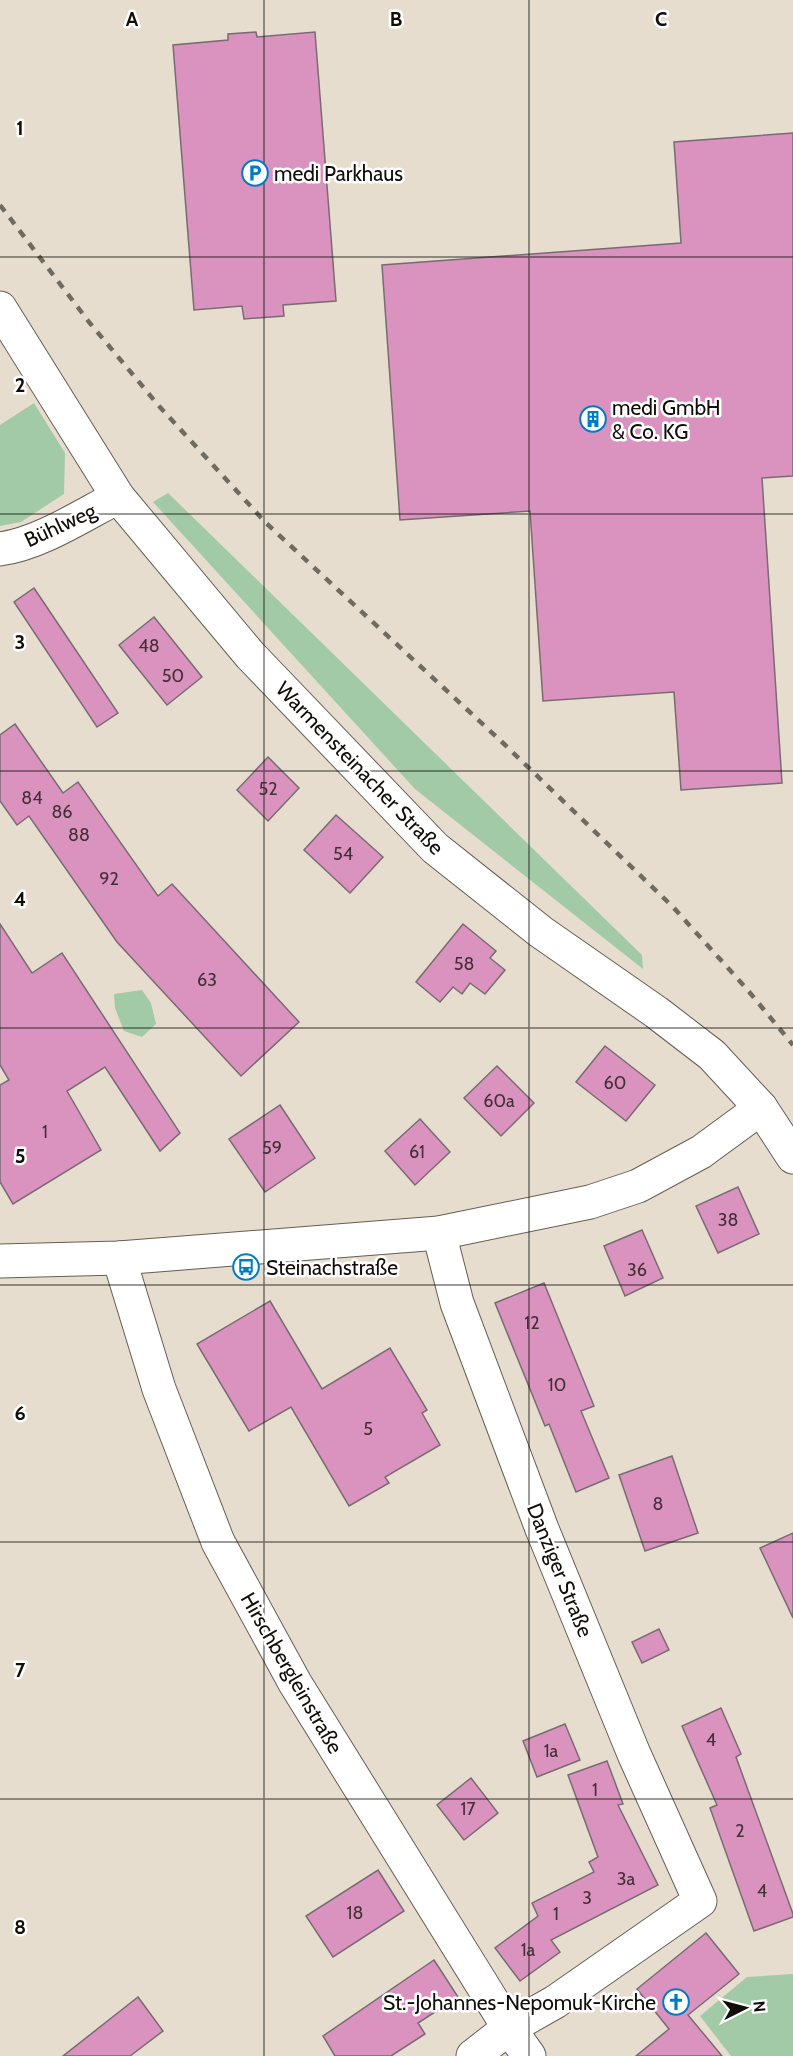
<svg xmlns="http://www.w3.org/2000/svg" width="793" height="2056" viewBox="0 0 793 2056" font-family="Cabin,sans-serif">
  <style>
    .green { fill: #a2caa7 }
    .building { fill: #da93be; stroke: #796b73; stroke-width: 1.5 }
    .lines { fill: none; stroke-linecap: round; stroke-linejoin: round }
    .minor-casing { stroke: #665e52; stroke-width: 35 }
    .tertiary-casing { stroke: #665e52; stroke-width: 35 }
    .minor { stroke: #fff; stroke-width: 33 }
    .tertiary { stroke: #fff; stroke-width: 33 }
    .rail { stroke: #706b61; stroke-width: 4.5; stroke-dasharray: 8 8; stroke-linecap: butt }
    .grid { fill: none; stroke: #110e09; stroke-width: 1.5; stroke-opacity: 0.55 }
    .labels { text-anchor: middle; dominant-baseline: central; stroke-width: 5; stroke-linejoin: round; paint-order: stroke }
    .number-label { font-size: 18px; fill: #432f36 }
    .poi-label { font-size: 21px; fill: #110e09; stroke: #fff; text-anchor: start }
    .street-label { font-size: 21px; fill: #110e09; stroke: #fff }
    .grid-label { font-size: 20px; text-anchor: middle; font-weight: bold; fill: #110e09; stroke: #fff; stroke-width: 5; stroke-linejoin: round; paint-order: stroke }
  </style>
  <rect width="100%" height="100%" fill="#e6ddcf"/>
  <g class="green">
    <path d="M 34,403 L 65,453 L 64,494 L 21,522 L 0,526 L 0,425 Z"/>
    <path d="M 168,493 L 642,955 L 643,969 L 415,789 L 153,502 Z"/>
    <path d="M 142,990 L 151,1003 L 156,1024 L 142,1037 L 124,1031 L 115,1008 L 114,994 Z"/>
    <path d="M 793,1974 L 793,2056 L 731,2056 L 700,2016 L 747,1977 Z"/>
  </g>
  <g class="building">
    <path d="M 256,32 L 257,37 L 315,32 L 336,301 L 283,305 L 284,316 L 244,319 L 242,306 L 194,310 L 173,45 L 228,40 L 228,34 Z"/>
    <path d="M 793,133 L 793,476 L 762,478 L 782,783 L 681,790 L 674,692 L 543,701 L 530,511 L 400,520 L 382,265 L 681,243 L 674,142 Z"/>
    <path d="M 34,588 L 118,713 L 97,727 L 14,602 Z"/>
    <path d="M 154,617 L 202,677 L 167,705 L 119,645 Z"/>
    <path d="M 15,724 L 63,793 L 78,782 L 158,896 L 172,884 L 299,1022 L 241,1076 L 117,942 L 29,816 L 17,825 L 0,801 L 0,735 Z"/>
    <path d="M 268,757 L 299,788 L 268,821 L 237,790 Z"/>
    <path d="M 336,815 L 383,857 L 350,893 L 304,850 Z"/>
    <path d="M 0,924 L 32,973 L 62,953 L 180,1133 L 160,1151 L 105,1067 L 67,1091 L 101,1150 L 13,1204 L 0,1182 L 0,1085 L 9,1080 L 0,1065 Z"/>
    <path d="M 463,924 L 496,951 L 490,958 L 505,970 L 485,994 L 470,983 L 462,994 L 453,987 L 440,1002 L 416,982 Z"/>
    <path d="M 605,1046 L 655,1085 L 626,1121 L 576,1082 Z"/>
    <path d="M 497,1066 L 534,1103 L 501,1136 L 464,1098 Z"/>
    <path d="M 280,1105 L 315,1158 L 265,1192 L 229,1139 Z"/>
    <path d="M 420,1119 L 450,1152 L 415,1185 L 385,1151 Z"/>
    <path d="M 738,1187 L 759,1234 L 718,1253 L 696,1206 Z"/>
    <path d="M 642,1230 L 663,1278 L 625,1296 L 604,1246 Z"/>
    <path d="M 544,1283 L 594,1406 L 581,1411 L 609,1478 L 576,1492 L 549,1424 L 545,1426 L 495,1303 Z"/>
    <path d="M 270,1301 L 322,1389 L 390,1348 L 427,1410 L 422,1413 L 440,1445 L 385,1477 L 389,1483 L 349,1506 L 291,1407 L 249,1431 L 197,1344 Z"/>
    <path d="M 672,1456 L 698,1533 L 645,1551 L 619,1475 Z"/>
    <path d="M 793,1533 L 793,1618 L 760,1548 Z"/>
    <path d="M 659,1629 L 669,1650 L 642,1663 L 632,1642 Z"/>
    <path d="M 721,1708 L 741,1754 L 736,1757 L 793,1914 L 793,1917 L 754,1931 L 710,1808 L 717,1805 L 682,1726 Z"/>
    <path d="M 565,1724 L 580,1760 L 537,1777 L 523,1741 Z"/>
    <path d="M 607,1761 L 623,1804 L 618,1805 L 658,1885 L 551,1940 L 560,1952 L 520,1981 L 495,1948 L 538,1916 L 532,1903 L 594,1872 L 589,1862 L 598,1857 L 568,1775 Z"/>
    <path d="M 471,1778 L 498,1813 L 464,1840 L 437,1805 Z"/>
    <path d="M 378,1870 L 404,1911 L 333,1957 L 306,1916 Z"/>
    <path d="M 706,1933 L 739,1974 L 688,2015 L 722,2056 L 636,2056 L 669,2029 L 637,1989 Z"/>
    <path d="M 434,1960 L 458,1997 L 418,2023 L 425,2034 L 391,2056 L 335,2056 L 323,2036 Z"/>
    <path d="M 138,1997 L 163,2031 L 130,2056 L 63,2056 Z"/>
  </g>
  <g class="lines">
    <g class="minor-casing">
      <g id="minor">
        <path d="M 0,549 C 39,544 83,515 118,497"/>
        <path d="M 439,1233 L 457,1303 L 542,1529 L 634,1754 L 700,1901 L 555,2002 L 509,2028 L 473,2056"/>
        <path d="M 119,1258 L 159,1389 L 218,1542 L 295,1683 L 509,2028 L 529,2056"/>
        <path d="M 0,1261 L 119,1258 L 439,1233 L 590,1202 L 638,1186 L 701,1152 L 761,1108"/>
      </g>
    </g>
    <g class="tertiary-casing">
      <path id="tertiary" d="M 0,308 L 118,497 L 250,655 L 435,848 L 541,932 L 656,1012 L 712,1055 L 761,1108 L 793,1157"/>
    </g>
    <use href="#minor" class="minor"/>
    <use href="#tertiary" class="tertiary"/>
    <path class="rail" d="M 0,205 L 89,322 L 159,406 L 266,523 L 502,742 L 673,907 L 746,988 L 793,1045"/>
  </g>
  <path class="grid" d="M 264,0 L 264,2056M 529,0 L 529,2056M 0,257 L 793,257M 0,514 L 793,514M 0,771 L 793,771M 0,1028 L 793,1028M 0,1285 L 793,1285M 0,1542 L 793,1542M 0,1799 L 793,1799"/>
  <defs>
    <g id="parking-ring" transform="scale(1.35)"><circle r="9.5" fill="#fff" stroke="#007bc4" stroke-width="1.5"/><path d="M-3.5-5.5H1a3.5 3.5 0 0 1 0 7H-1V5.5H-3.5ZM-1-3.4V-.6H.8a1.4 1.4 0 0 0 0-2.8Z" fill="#007bc4"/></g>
    <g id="building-ring" transform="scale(1.35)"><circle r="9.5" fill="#fff" stroke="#007bc4" stroke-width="1.5"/><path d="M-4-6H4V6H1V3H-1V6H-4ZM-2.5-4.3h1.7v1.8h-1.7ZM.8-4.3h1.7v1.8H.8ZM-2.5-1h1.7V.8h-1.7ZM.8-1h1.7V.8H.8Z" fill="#007bc4"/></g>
    <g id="bus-ring" transform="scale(1.35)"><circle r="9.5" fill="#fff" stroke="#007bc4" stroke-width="1.5"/><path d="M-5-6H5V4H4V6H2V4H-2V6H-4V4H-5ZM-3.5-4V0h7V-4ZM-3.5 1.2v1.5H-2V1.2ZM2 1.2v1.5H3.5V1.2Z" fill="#007bc4"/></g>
    <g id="church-ring" transform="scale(1.35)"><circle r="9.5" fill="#fff" stroke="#007bc4" stroke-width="1.5"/><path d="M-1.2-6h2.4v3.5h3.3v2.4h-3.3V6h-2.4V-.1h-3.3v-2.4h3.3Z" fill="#007bc4"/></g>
  </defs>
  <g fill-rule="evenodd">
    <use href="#parking-ring" x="255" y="173"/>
    <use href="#building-ring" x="593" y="419"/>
    <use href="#bus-ring" x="246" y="1267"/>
    <use href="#church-ring" x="676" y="2002"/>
  </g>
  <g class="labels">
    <g class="number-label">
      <text x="149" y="646">48</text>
      <text x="173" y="676">50</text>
      <text x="268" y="789">52</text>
      <text x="32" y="798">84</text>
      <text x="62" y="812">86</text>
      <text x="79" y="835">88</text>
      <text x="343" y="854">54</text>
      <text x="109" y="879">92</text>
      <text x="464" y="964">58</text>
      <text x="207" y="980">63</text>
      <text x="615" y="1083">60</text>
      <text x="499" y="1101">60a</text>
      <text x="45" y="1132">1</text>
      <text x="272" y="1148">59</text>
      <text x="417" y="1152">61</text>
      <text x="728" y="1220">38</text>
      <text x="637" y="1270">36</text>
      <text x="532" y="1323">12</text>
      <text x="557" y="1385">10</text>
      <text x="368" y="1429">5</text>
      <text x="658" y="1504">8</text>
      <text x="711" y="1740">4</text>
      <text x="551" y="1751">1a</text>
      <text x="595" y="1790">1</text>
      <text x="468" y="1809">17</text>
      <text x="740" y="1831">2</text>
      <text x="626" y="1879">3a</text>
      <text x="762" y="1891">4</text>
      <text x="587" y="1898">3</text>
      <text x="355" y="1913">18</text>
      <text x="556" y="1914">1</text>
      <text x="528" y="1950">1a</text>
    </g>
    <g class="poi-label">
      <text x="274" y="173">medi Parkhaus</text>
      <text x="612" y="407">medi GmbH<tspan x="612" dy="24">&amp; Co. KG</tspan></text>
      <text x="266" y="1267">Steinachstraße</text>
      <text x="656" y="2002" text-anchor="end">St.-Johannes-Nepomuk-Kirche</text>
    </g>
    <g class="street-label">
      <text transform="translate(60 525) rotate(-25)">Bühlweg</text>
      <text transform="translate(360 768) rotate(46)">Warmensteinacher Straße</text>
      <text transform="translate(560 1570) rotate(68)">Danziger Straße</text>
      <text transform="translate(292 1673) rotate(60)">Hirschbergleinstraße</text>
    </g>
  </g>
  <g class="grid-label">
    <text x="132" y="26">A</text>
    <text x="396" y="26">B</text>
    <text x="661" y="26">C</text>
    <text x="20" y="135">1</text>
    <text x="20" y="392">2</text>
    <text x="20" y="649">3</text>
    <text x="20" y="906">4</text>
    <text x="20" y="1163">5</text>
    <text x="20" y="1420">6</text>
    <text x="20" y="1677">7</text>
    <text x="20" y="1934">8</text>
  </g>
  <g transform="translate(745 2008) rotate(84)" stroke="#ffffff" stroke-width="4.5" paint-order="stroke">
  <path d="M0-4.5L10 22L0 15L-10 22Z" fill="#110e09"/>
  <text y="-9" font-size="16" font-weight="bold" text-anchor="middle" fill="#110e09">N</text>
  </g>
</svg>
